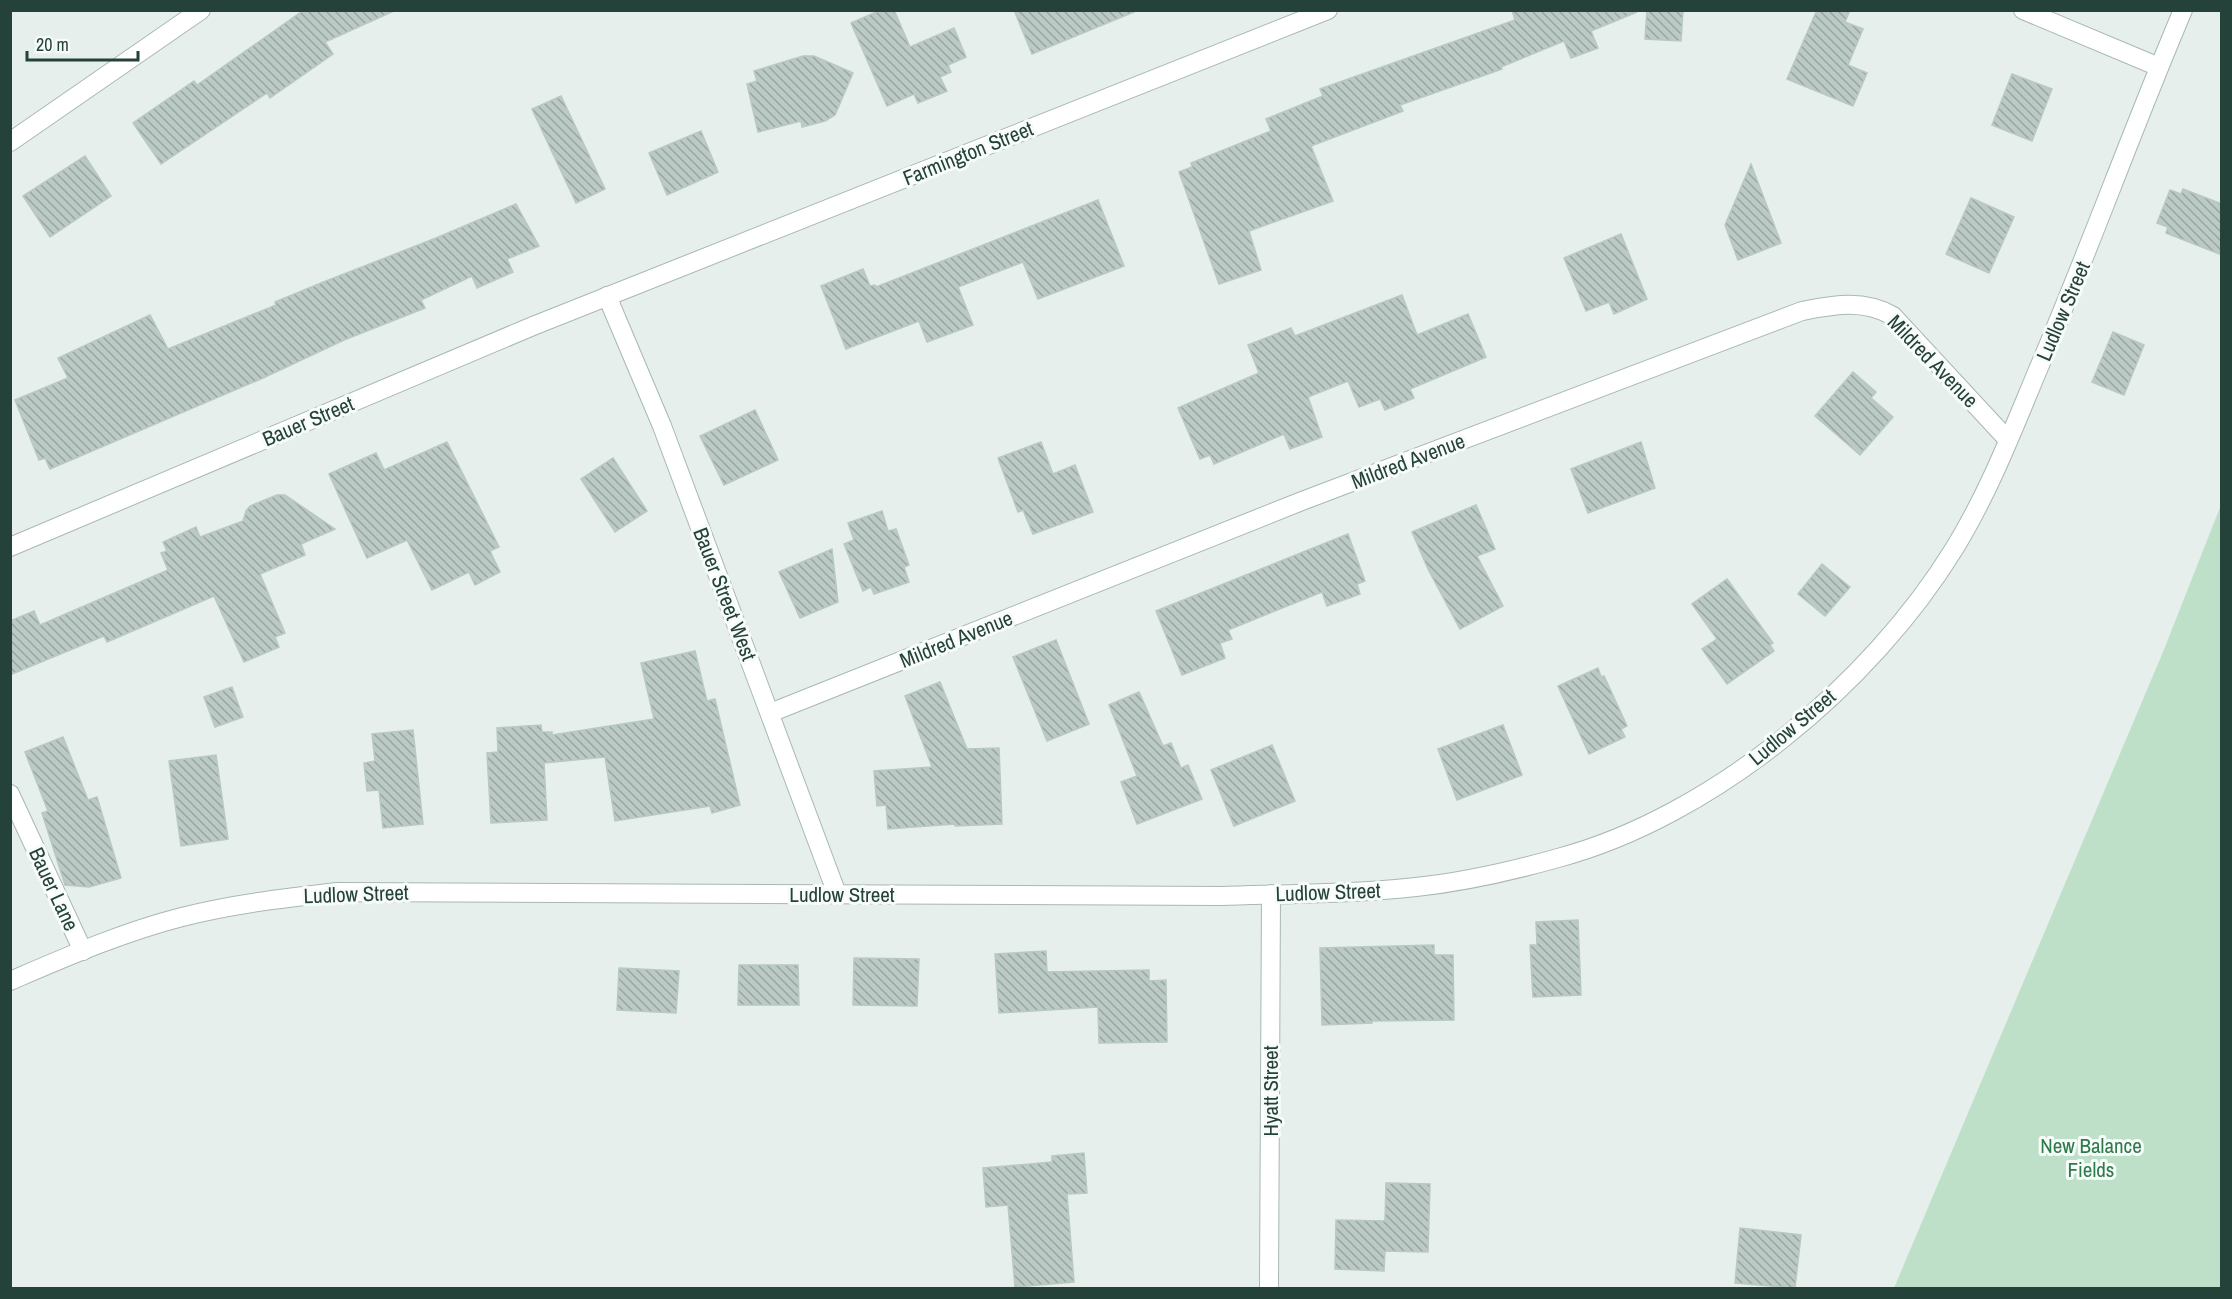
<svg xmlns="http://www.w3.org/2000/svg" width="2232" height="1299" viewBox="0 0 2232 1299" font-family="'Archivo Narrow',sans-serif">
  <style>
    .green { fill: #bfe0c8 }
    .building { fill: url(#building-back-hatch); stroke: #b8c9c2; stroke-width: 1.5 }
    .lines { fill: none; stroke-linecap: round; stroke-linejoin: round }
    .minor-casing { stroke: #a8b8b2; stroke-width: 20 }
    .minor { stroke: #fff; stroke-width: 18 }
    .labels { text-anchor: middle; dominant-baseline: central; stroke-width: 6; stroke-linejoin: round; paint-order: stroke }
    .street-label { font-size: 21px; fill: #24423a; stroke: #f7fbf9 }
    .park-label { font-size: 21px; fill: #2d7a4b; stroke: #f7fbf9 }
  </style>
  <defs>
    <pattern id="building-back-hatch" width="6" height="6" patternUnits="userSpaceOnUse" patternTransform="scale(1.5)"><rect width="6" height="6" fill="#bbcac4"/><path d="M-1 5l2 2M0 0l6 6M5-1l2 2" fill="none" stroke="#98a6a0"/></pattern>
  </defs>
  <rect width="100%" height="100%" fill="#e6efeb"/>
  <path class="green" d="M 2221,505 L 2221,1288 L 1894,1288 L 2163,652 Z"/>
  <g class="building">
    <path d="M 304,10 L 396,10 L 325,42 L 333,54 L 270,98 L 267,93 L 161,164 L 133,123 L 194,81 L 197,85 Z"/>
    <path d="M 881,10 L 894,10 L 910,47 L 954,28 L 966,57 L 948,65 L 951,72 L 940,77 L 947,91 L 918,103 L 914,94 L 887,106 L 851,23 Z"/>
    <path d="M 1014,10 L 1134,10 L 1134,12 L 1032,54 Z"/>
    <path d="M 1512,10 L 1637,12 L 1591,31 L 1598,48 L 1571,58 L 1564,41 L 1501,67 L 1502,69 L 1400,105 L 1403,111 L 1311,146 L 1333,201 L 1249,231 L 1261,270 L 1219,284 L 1179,172 L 1192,167 L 1191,163 L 1271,131 L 1266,119 L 1323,96 L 1320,89 L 1515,20 Z"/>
    <path d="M 1647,10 L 1683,10 L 1681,41 L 1645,39 Z"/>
    <path d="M 1817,10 L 1850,10 L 1845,22 L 1863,29 L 1848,65 L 1867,73 L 1853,106 L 1787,79 Z"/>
    <path d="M 803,56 L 814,56 L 853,73 L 835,115 L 825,121 L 802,127 L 801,121 L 758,132 L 747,84 L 757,81 L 754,71 Z"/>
    <path d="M 2012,74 L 2052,89 L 2032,141 L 1992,125 Z"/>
    <path d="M 561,96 L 605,189 L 576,203 L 532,109 Z"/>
    <path d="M 701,131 L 718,172 L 667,195 L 649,153 Z"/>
    <path d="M 85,156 L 111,196 L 50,237 L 23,196 Z"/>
    <path d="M 1751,164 L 1781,243 L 1738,260 L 1725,225 Z"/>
    <path d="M 2183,189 L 2222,204 L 2222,255 L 2166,233 L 2168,227 L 2157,223 L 2170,190 L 2181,194 Z"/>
    <path d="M 1971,198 L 2014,217 L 1989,273 L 1946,254 Z"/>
    <path d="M 1098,200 L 1124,266 L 1038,299 L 1023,262 L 958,287 L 973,325 L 927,342 L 919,321 L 846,349 L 821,286 L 863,269 L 870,286 L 875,285 L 876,287 Z"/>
    <path d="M 516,204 L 539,246 L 507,259 L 513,272 L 477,288 L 472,276 L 421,300 L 425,308 L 344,340 L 263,378 L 50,469 L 45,458 L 39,460 L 15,400 L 68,378 L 58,358 L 150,315 L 168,349 L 276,305 L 275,302 L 321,283 L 436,238 Z"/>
    <path d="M 1621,234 L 1647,299 L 1614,314 L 1609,302 L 1586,311 L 1564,258 Z"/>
    <path d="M 1402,295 L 1417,335 L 1468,314 L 1486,357 L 1410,389 L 1414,398 L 1385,410 L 1380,399 L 1359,407 L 1348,381 L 1308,397 L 1322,437 L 1290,449 L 1284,434 L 1214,464 L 1210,455 L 1200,459 L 1178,408 L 1259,373 L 1248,345 L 1291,328 L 1295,336 Z"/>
    <path d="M 2113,332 L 2144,345 L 2124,395 L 2092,382 Z"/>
    <path d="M 1853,372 L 1876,392 L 1871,398 L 1893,417 L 1860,455 L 1815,416 Z"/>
    <path d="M 755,410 L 778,460 L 724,485 L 700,436 Z"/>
    <path d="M 447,442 L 499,547 L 490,551 L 500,572 L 475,585 L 469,572 L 432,590 L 407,540 L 367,558 L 329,474 L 376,453 L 384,470 Z"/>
    <path d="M 1041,442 L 1053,474 L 1075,465 L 1093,512 L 1033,534 L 1023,510 L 1018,512 L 998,458 Z"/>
    <path d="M 1641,442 L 1655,488 L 1588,513 L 1571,469 Z"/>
    <path d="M 613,458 L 647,511 L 615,532 L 581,479 Z"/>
    <path d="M 277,495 L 285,495 L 335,529 L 301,544 L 305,555 L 260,574 L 285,633 L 275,637 L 279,647 L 244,662 L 214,596 L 107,642 L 104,636 L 10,675 L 10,621 L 34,611 L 40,625 L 168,570 L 161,553 L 167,551 L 163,542 L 196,527 L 200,537 L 243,521 L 246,511 L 250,506 Z"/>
    <path d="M 1476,505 L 1495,549 L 1477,556 L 1503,606 L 1460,629 L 1428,569 L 1412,532 Z"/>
    <path d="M 882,511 L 888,531 L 896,529 L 909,565 L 904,567 L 909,582 L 874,594 L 871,587 L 863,591 L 844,544 L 854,540 L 848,523 Z"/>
    <path d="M 1348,534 L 1365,581 L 1357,584 L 1360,594 L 1327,606 L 1322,592 L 1228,630 L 1232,639 L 1220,643 L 1225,658 L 1182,675 L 1156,611 Z"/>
    <path d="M 832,549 L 838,602 L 800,618 L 779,572 Z"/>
    <path d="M 1822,564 L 1850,587 L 1825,616 L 1798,594 Z"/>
    <path d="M 1727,579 L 1773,643 L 1770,645 L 1774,651 L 1727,684 L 1702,649 L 1717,639 L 1692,604 Z"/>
    <path d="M 1056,640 L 1089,724 L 1047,741 L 1013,657 Z"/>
    <path d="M 695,651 L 707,701 L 715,699 L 740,805 L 712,813 L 710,806 L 615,821 L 605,757 L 544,763 L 547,820 L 491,823 L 487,753 L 498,752 L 497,728 L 541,725 L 542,732 L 552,732 L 552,735 L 654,719 L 641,663 Z"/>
    <path d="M 1598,668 L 1601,677 L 1604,676 L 1627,726 L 1621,729 L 1625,737 L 1589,754 L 1558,686 Z"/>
    <path d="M 940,682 L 967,749 L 999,748 L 1002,824 L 955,826 L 955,824 L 888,829 L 886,805 L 877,806 L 874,771 L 932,767 L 905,696 Z"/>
    <path d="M 232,687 L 243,717 L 215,727 L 204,697 Z"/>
    <path d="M 1139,692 L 1163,746 L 1171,743 L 1181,768 L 1188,765 L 1202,799 L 1137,824 L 1121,782 L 1137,776 L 1109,705 Z"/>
    <path d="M 1503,725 L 1522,775 L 1457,800 L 1438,749 Z"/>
    <path d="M 413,730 L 423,824 L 383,828 L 379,790 L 367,791 L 364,763 L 375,761 L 372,734 Z"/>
    <path d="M 63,737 L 88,800 L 97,797 L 121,878 L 89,887 L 65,885 L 42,813 L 48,811 L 25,752 Z"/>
    <path d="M 1272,745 L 1295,801 L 1234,826 L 1211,770 Z"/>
    <path d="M 216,755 L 228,839 L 181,846 L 169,761 Z"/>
    <path d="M 1578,920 L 1581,995 L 1533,997 L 1530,945 L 1537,945 L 1536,922 Z"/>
    <path d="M 1434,945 L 1434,955 L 1453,955 L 1454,1020 L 1372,1021 L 1372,1023 L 1322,1025 L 1320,948 Z"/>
    <path d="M 1046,951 L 1047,972 L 1149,970 L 1149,981 L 1166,980 L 1167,1042 L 1099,1043 L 1098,1007 L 999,1013 L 995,954 Z"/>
    <path d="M 854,958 L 919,959 L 917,1006 L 853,1005 Z"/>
    <path d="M 739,965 L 798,965 L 799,1005 L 738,1005 Z"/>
    <path d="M 619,968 L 679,971 L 676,1013 L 617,1010 Z"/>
    <path d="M 1084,1153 L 1087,1193 L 1067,1194 L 1074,1282 L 1015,1287 L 1008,1205 L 986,1207 L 983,1168 L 1052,1162 L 1052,1156 Z"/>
    <path d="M 1386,1183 L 1430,1184 L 1428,1252 L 1385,1251 L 1384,1271 L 1335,1269 L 1336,1220 L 1385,1221 Z"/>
    <path d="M 1740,1228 L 1801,1235 L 1795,1288 L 1735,1283 Z"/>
  </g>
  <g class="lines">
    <g class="minor-casing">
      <g id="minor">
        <path d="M 2023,10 L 2159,67"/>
        <path d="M 10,142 L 201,10"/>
        <path d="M 607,296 L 662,426 L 837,894"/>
        <path d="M 10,547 L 533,326 L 1328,10"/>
        <path d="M 770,713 L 1302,501 L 1802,311 C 1834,305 1863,299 1893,316 L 2008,440"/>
        <path d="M 10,794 L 83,951"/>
        <path d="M 10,981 C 66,957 123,932 182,917 C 233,904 285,898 337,892 L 1221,896 C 1286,894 1351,894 1416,887 C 1464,882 1512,871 1558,858 C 1712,817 1871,684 1954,549 C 1988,494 2012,432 2037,372 C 2088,253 2132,130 2183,10"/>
        <path d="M 1269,1288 L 1271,894"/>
      </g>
    </g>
    <use href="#minor" class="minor"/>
  </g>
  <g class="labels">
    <g class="street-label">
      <text transform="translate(968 153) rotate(-22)">Farmington Street</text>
      <text transform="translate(2063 311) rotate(-67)">Ludlow Street</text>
      <text transform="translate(1933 361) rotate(46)">Mildred Avenue</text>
      <text transform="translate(308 421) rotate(-23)">Bauer Street</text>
      <text transform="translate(1408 461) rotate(-21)">Mildred Avenue</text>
      <text transform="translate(725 594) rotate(69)">Bauer Street West</text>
      <text transform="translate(956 639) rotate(-22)">Mildred Avenue</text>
      <text transform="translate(1792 727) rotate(-40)">Ludlow Street</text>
      <text transform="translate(54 889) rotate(65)">Bauer Lane</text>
      <text transform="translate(1328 892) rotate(-2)">Ludlow Street</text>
      <text transform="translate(356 894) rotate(-2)">Ludlow Street</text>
      <text x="842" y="894">Ludlow Street</text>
      <text transform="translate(1270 1091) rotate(-90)">Hyatt Street</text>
    </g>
    <g class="park-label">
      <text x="2091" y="1145">New Balance<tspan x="2091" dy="24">Fields</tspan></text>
    </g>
  </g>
  <rect width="2232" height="1299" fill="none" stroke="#24423a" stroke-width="24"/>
  <path d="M27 51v9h111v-9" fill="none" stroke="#24423a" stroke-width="3"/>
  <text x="36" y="51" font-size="18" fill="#24423a" stroke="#f7fbf9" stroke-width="4.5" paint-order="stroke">20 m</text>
</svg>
